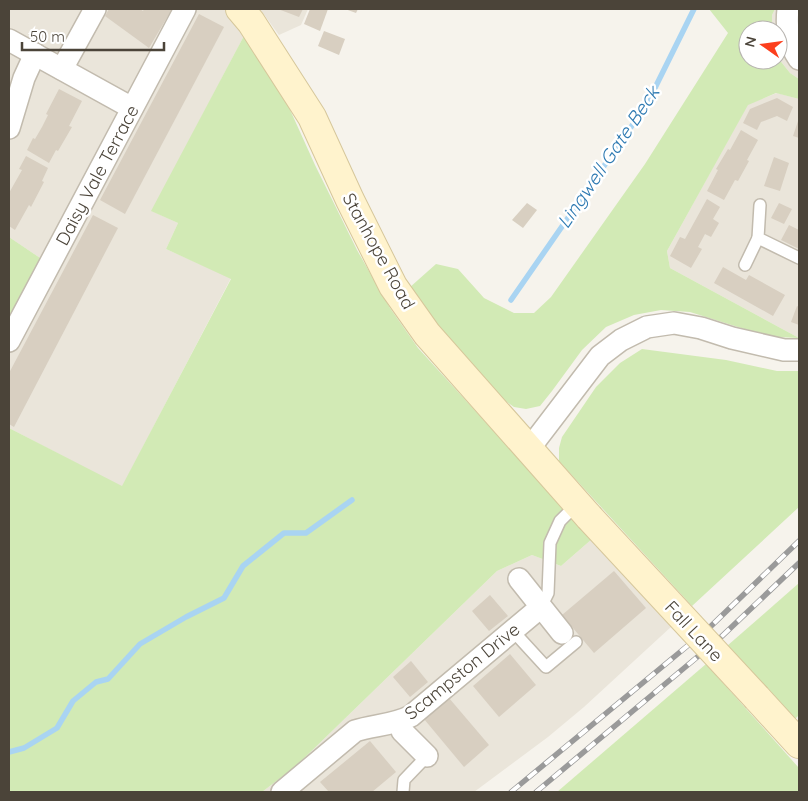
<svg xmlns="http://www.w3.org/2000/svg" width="808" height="801" viewBox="0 0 808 801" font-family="Quicksand,sans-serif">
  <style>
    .residential { fill: #eae5da }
    .green { fill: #d2eab5 }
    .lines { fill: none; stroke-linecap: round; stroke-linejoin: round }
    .stream { stroke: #a9d4f2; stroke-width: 5.5 }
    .building { fill: #d8cfc1 }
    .lane-casing { stroke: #c2bbae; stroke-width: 14 }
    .street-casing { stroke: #c2bbae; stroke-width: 24 }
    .secondary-casing { stroke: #d6c79b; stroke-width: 30 }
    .lane { stroke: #fff; stroke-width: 11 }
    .street { stroke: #fff; stroke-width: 21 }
    .secondary { stroke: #fff3cd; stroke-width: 28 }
    .rail-casing { stroke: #9a9a9a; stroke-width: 5.5 }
    .rail { stroke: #fff; stroke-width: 4; stroke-dasharray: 11; stroke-linecap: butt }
    .secondary-bridge-casing { stroke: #d6c79b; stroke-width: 30; stroke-linecap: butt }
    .secondary-bridge { stroke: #fff3cd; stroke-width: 28 }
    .labels { text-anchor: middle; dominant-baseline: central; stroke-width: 5; stroke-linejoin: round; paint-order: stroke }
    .street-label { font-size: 18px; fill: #4b4439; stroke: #fff }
    .water-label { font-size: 19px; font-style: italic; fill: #2e7ab2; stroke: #fff }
  </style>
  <rect width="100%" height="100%" fill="#f6f3ec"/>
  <g class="residential">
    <path d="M 9,9 L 224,9 L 246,32 L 152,211 L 178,223 L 166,249 L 231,278 L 122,487 L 9,428 L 9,341 L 49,264 L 9,237 Z"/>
    <path d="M 260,9 L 308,9 L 301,25 L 279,35 Z"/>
    <path d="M 775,9 L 799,9 L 799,79 L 790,73 L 778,58 L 778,30 L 772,30 L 772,15 Z"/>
    <path d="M 777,93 L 799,99 L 799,338 L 670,268 L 667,251 L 748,104 Z"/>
    <path d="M 592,539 L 672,626 L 584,707 L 548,737 L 474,792 L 262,792 L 296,766 L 497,571 L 532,555 L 561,566 Z"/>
  </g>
  <g class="green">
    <path d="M 709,9 L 775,9 L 772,15 L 772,30 L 748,30 L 748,60 L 778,60 L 778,58 L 790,73 L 799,79 L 799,99 L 776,93 L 748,105 L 667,251 L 670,268 L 799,338 L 777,337 L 754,332 L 690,312 L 661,310 L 634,315 L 606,327 L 582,350 L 552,391 L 540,406 L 526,409 L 514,407 L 497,395 L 437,330 L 409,288 L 436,264 L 458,269 L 484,298 L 514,313 L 534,313 L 551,297 L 645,164 L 728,33 Z"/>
    <path d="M 246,32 L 277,81 L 315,165 L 357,250 L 390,308 L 418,348 L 592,539 L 561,566 L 532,555 L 497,571 L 296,766 L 262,792 L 9,792 L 9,428 L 122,486 L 231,279 L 166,249 L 178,223 L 151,211 Z"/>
    <path d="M 9,237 L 49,264 L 9,341 Z"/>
    <path d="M 642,349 L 726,360 L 777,371 L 799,371 L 799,507 L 692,606 L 568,471 L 559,461 L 559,448 L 562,437 L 596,387 L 620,363 Z"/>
    <path d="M 799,583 L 799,715 L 794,720 L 727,646 Z"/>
    <path d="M 706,664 L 799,768 L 799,792 L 557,792 Z"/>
  </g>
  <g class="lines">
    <g class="stream">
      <path d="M 511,300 L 647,104 L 694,9"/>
      <path d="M 9,752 L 24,748 L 57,728 L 73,701 L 96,682 L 108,679 L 140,644 L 186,617 L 224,598 L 243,566 L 284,533 L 306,533 L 352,500"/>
    </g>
  </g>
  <g class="building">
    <path d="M 109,9 L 140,9 L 143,11 L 144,9 L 172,9 L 149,48 L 105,16 Z"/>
    <path d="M 278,9 L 303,9 L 299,17 Z"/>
    <path d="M 310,9 L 328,9 L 320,31 L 304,24 Z"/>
    <path d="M 345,9 L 358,9 L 356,13 Z"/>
    <path d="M 199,14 L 224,27 L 125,214 L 100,200 Z"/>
    <path d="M 324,31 L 345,39 L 339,55 L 318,46 Z"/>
    <path d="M 59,89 L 82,101 L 69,126 L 72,127 L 58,151 L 56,150 L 49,163 L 27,150 L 33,138 L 35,139 L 42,127 L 48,115 L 46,114 Z"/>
    <path d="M 777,98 L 793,107 L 787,121 L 777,116 L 761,122 L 757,130 L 743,123 L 750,109 Z"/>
    <path d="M 799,118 L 799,138 L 793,136 Z"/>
    <path d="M 741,130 L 758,140 L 747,160 L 749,161 L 738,181 L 735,180 L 724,200 L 707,191 L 718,170 L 716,169 L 728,149 L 730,150 Z"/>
    <path d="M 26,156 L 48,168 L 42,181 L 44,182 L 31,207 L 29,205 L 15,230 L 9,226 L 9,193 L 22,170 L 19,169 Z"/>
    <path d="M 774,157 L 789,163 L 780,191 L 764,186 Z"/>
    <path d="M 707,199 L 720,207 L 713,219 L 719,223 L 711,237 L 705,234 L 698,247 L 702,249 L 691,268 L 670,256 L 680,237 L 685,239 Z"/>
    <path d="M 527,203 L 537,210 L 523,228 L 512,220 Z"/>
    <path d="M 779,203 L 792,209 L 784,224 L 771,218 Z"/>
    <path d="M 93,215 L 118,228 L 14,427 L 9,424 L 9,373 Z"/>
    <path d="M 789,225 L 799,230 L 799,249 L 781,240 Z"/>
    <path d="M 723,267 L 746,280 L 749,275 L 785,295 L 773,316 L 714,283 Z"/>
    <path d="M 797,306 L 799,307 L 799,325 L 791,322 Z"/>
    <path d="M 614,571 L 646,608 L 594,653 L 562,615 Z"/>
    <path d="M 490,595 L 508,616 L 489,631 L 472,611 Z"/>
    <path d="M 510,654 L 536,685 L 499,717 L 473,686 Z"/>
    <path d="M 411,661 L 428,682 L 410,697 L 393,677 Z"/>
    <path d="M 449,698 L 489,745 L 464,767 L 424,719 Z"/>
    <path d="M 370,741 L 396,772 L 372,792 L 329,792 L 320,782 Z"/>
  </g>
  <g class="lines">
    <g class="lane-casing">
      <g id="lane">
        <path d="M 760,205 L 758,238 L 799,258"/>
        <path d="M 745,265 L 758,238"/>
        <path d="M 541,607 L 548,593 L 550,543 L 560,521 L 577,504"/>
        <path d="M 513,631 L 546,667 L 576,642"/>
        <path d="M 403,792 L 404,780 L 427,756"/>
      </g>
    </g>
    <g class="street-casing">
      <g id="street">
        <path d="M 788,9 C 786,28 788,43 799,59"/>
        <path d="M 9,40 L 132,108"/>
        <path d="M 62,69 L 95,9"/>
        <path d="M 9,128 L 24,78 L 35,54"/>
        <path d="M 9,341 L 185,9"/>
        <path d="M 529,449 L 600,356 L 621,340 L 647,327 L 674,323 L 701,328 L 732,338 L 784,350 L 799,350"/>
        <path d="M 519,579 L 562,633"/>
        <path d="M 400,722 L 402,731 L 427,756"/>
        <path d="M 282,792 L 355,731 C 374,725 394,725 411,716 L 541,607"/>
      </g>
    </g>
    <g class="secondary-casing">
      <g id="secondary">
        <path d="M 240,9 L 251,22 L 312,117 L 350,200 L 393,286 L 427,334 L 589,517"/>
        <path d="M 757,698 L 799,744"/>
      </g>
    </g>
    <use href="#lane" class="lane"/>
    <use href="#street" class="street"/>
    <use href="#secondary" class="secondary"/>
    <g class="rail-casing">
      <g id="rail">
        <path d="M 511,792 L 709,628 L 799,541"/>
        <path d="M 536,792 L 720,638 L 799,563"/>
      </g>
    </g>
    <use href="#rail" class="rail"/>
    <g class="secondary-bridge-casing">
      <path id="secondary-bridge" d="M 589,517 L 757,698"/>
    </g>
    <use href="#secondary-bridge" class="secondary-bridge"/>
  </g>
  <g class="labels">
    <g class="street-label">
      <text transform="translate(97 175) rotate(-62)">Daisy Vale Terrace</text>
      <text transform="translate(379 251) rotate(61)">Stanhope Road</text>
      <text transform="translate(694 631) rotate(47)">Fall Lane</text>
      <text transform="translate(462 671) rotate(-39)">Scampston Drive</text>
    </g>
    <g class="water-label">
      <text transform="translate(608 157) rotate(-56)">Lingwell Gate Beck</text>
    </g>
  </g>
  <rect width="808" height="801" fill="none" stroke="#4b4439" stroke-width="20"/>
  <g transform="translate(763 45) rotate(284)"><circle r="24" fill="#ffffff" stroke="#b7b4b0"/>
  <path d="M0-4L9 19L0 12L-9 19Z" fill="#fc3f1d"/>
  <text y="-8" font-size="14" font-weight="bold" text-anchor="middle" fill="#4b4439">N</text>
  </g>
  <path d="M22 42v8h142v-8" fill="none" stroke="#4b4439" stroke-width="2.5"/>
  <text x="30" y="42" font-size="15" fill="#4b4439" stroke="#ffffff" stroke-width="4" paint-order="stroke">50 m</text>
</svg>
